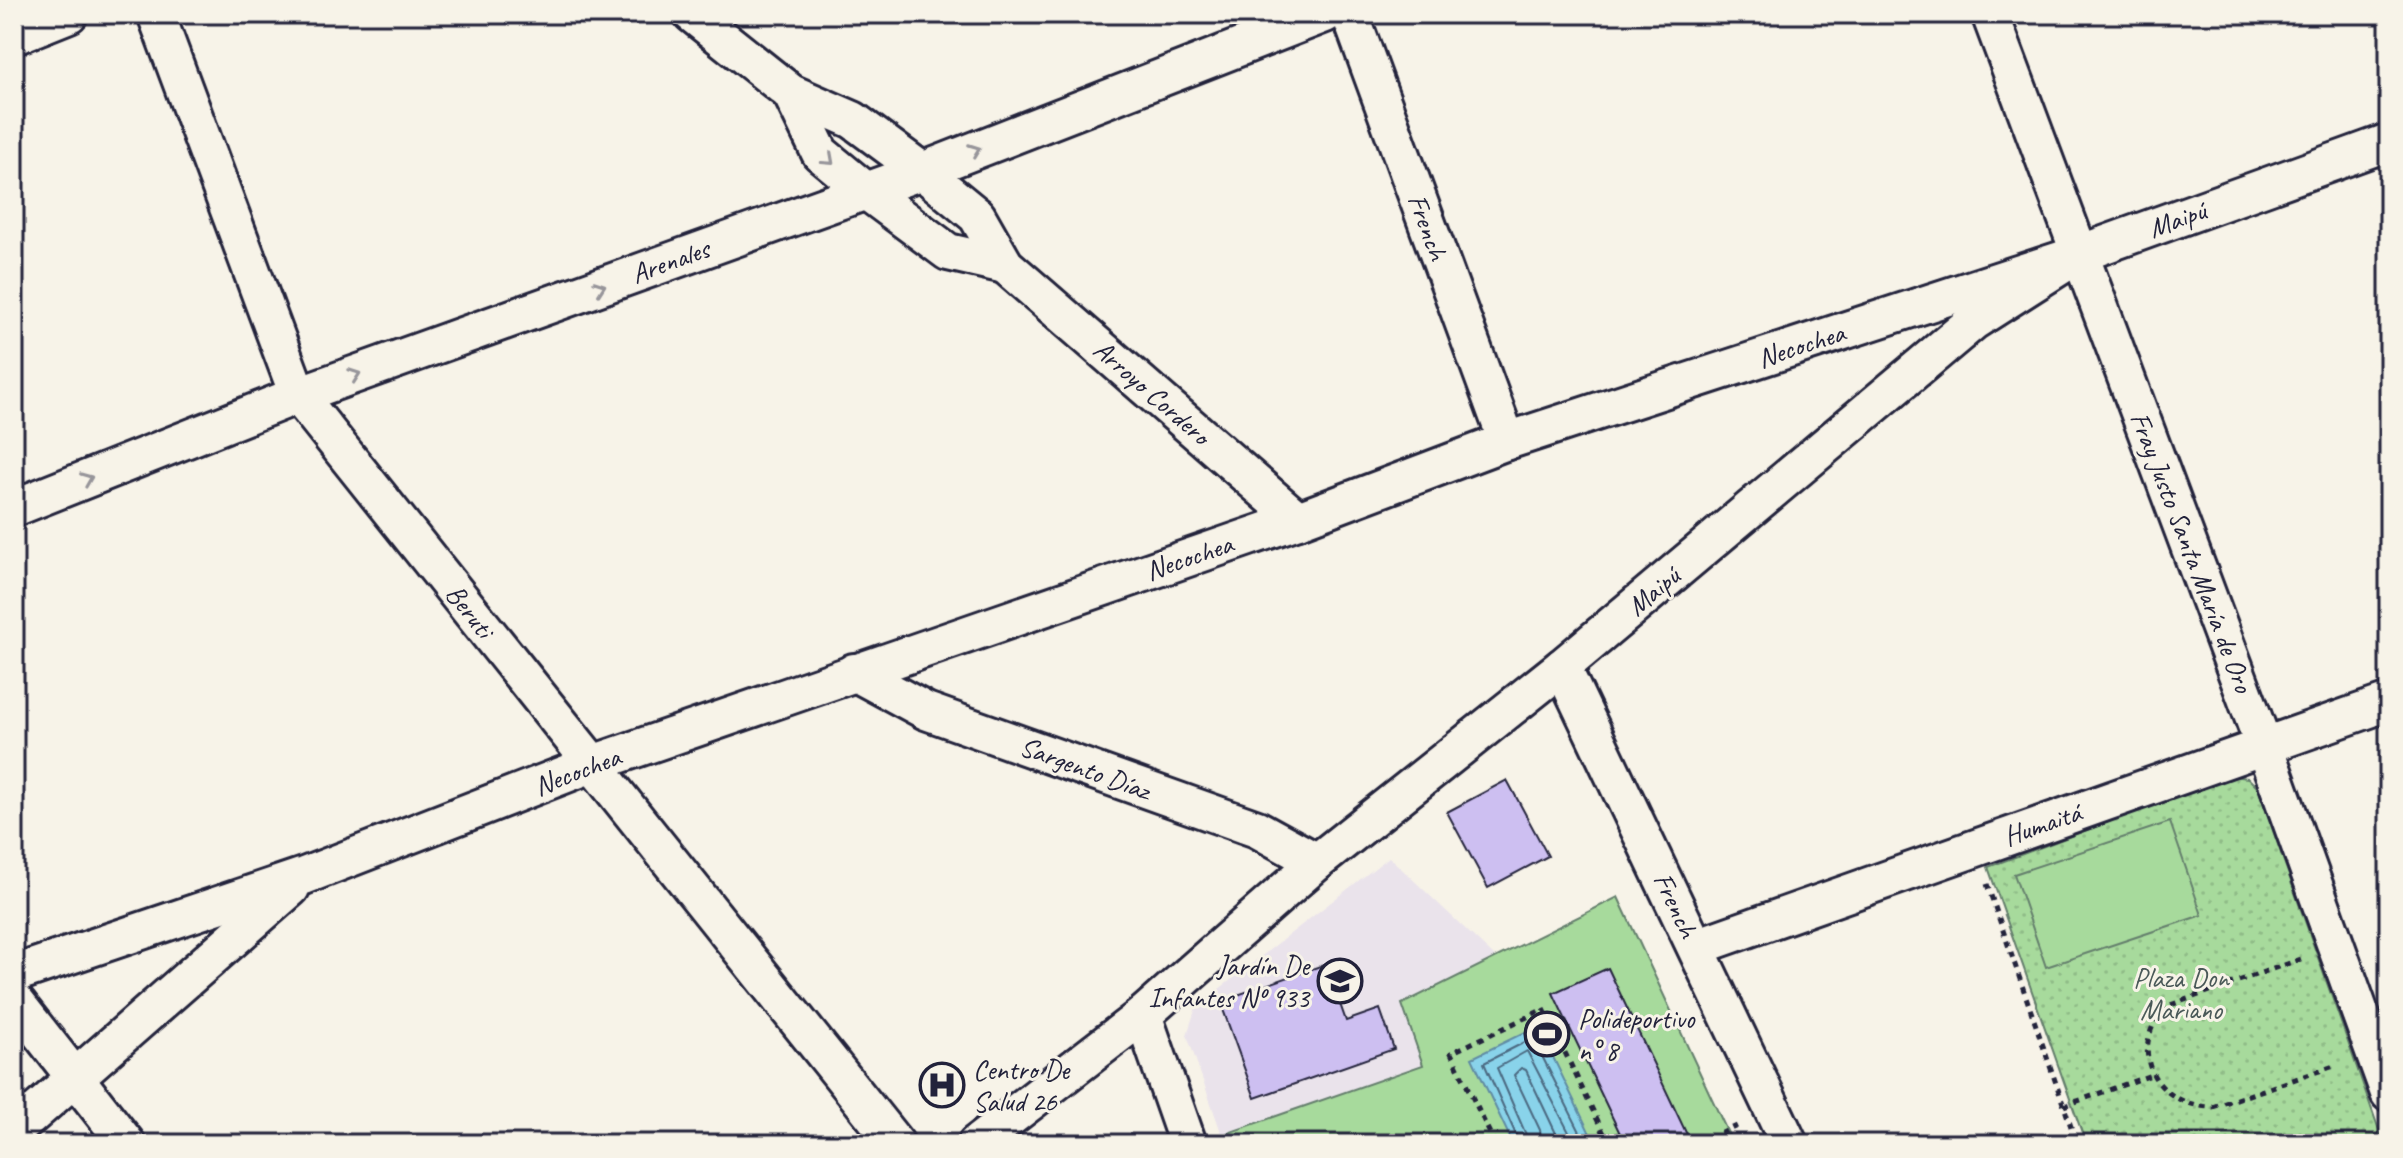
<svg xmlns="http://www.w3.org/2000/svg" width="2403" height="1158" viewBox="0 0 2403 1158" font-family="Caveat,sans-serif">
  <style>
    .built { fill: #eae3eb }
    .park { fill: url(#park-dots); stroke: #647e6c; stroke-width: 2 }
    .pitch { fill: #a7da9c; stroke: #647e6c; stroke-width: 2 }
    .water { fill: #89d3ea; stroke: #608ca4; stroke-width: 2 }
    .lines { fill: none; stroke-linecap: round; stroke-linejoin: round }
    .shore { stroke: #4b6981; stroke-width: 2 }
    .building { fill: #cdbff1; stroke: #22223b; stroke-width: 2 }
    .minor-casing { stroke: #22223b; stroke-width: 42 }
    .path { stroke: #22223b; stroke-width: 5; stroke-dasharray: 6 6; stroke-linecap: butt }
    .minor { stroke: #f7f3e8; stroke-width: 36 }
    .oneway { stroke: #97959a }
    .labels { text-anchor: middle; dominant-baseline: central; stroke-width: 6; stroke-linejoin: round; paint-order: stroke }
    .street-label { font-size: 28px; fill: #22223b; stroke: #f7f3e8 }
    .poi-label { font-size: 28px; fill: #22223b; stroke: #f7f3e8; text-anchor: start }
    .park-label { font-size: 28px; fill: #4a5958; stroke: #f7f3e8 }
  </style>
  <defs>
    <pattern id="park-dots" width="8" height="8" patternUnits="userSpaceOnUse" patternTransform="scale(2)"><rect width="8" height="8" fill="#a7da9c"/><path d="M2 2h.1M6 6h.1" fill="none" stroke="#8fbb87" stroke-width="1.8" stroke-linecap="round"/></pattern>
  </defs>
  <rect width="100%" height="100%" fill="#f7f3e8"/>
  <filter id="ink" filterUnits="userSpaceOnUse"><feTurbulence type="fractalNoise" baseFrequency=".0125" numOctaves="2"/><feDisplacementMap in="SourceGraphic" scale="16" xChannelSelector="R" yChannelSelector="G"/><feConvolveMatrix kernelMatrix="1 2 1 2 8 2 1 2 1" color-interpolation-filters="sRGB"/></filter>
  <g filter="url(#ink)">
    <path class="built" d="M 1389,857 L 1496,958 L 1403,1004 L 1423,1065 L 1222,1135 L 1187,1035 L 1196,1007 Z"/>
    <path class="park" d="M 2231,776 L 2248,778 L 2258,788 L 2384,1144 L 2086,1144 L 1988,867 Z"/>
    <g class="pitch">
      <path d="M 2170,822 L 2202,915 L 2046,967 L 2014,874 Z"/>
      <path d="M 1618,897 L 1733,1144 L 1225,1144 L 1222,1135 L 1423,1065 L 1402,1004 Z"/>
    </g>
    <path class="water" d="M 1538,1026 L 1595,1144 L 1513,1144 L 1472,1058 Z"/>
    <g class="lines">
      <g class="shore">
        <path d="M 1520,1144 L 1484,1063 L 1533,1038 L 1586,1144"/>
        <path d="M 1530,1144 L 1497,1068 L 1527,1051 L 1575,1144"/>
        <path d="M 1542,1144 L 1540,1130 L 1514,1075 L 1521,1068 L 1526,1070 L 1561,1144"/>
      </g>
    </g>
    <g class="building">
      <path d="M 1507,780 L 1548,856 L 1488,888 L 1447,812 Z"/>
      <path d="M 1326,964 L 1346,1021 L 1380,1009 L 1394,1049 L 1255,1098 L 1220,1001 Z"/>
      <path d="M 1608,968 L 1690,1141 L 1685,1144 L 1625,1144 L 1553,993 Z"/>
    </g>
    <g class="lines">
      <g class="minor-casing">
        <g id="minor">
          <path d="M 156,14 L 298,395 L 896,1144"/>
          <path d="M 692,14 L 791,93 L 853,120 L 922,171 L 977,216 L 1005,265 L 1298,520"/>
          <path d="M 1350,14 L 1507,441"/>
          <path d="M 1990,14 L 2264,746 L 2389,1093"/>
          <path d="M 14,36 L 69,14"/>
          <path d="M 791,93 L 820,153 L 866,191 L 948,252 L 1005,265"/>
          <path d="M 14,508 L 298,395 L 922,171 L 1325,14"/>
          <path d="M 1562,667 L 1789,1144"/>
          <path d="M 854,672 L 926,711 L 1257,829 L 1317,862"/>
          <path d="M 1696,947 L 2389,702"/>
          <path d="M 14,974 L 304,876 L 592,764 L 1298,520 L 1507,441 L 2079,254"/>
          <path d="M 14,1000 L 127,1144"/>
          <path d="M 1143,1015 L 1188,1144"/>
          <path d="M 14,1131 L 291,888"/>
          <path d="M 976,1144 L 1143,1015 L 1317,862 L 1562,667 L 1974,321 L 2079,254 L 2389,142"/>
        </g>
      </g>
      <g class="path">
        <path d="M 1987,884 L 2077,1144"/>
        <path d="M 2301,959 L 2165,1007 C 2126,1053 2156,1106 2213,1107 L 2337,1065"/>
        <path d="M 2064,1106 L 2154,1074"/>
        <path d="M 1495,1144 L 1451,1053 L 1544,1009 L 1609,1144"/>
        <path d="M 1699,1144 L 1739,1125"/>
      </g>
      <use href="#minor" class="minor"/>
    </g>
    <defs><path id="oneway-chevron" d="M-2-3.5L2.5 0L-2 3.5" fill="none" stroke-width="1.6" stroke-linecap="round" stroke-linejoin="round" transform="scale(2)"/></defs>
    <g class="oneway">
      <use href="#oneway-chevron" transform="translate(975 150) rotate(-21)"/>
      <use href="#oneway-chevron" transform="translate(829 160) rotate(42)"/>
      <use href="#oneway-chevron" transform="translate(600 287) rotate(-20)"/>
      <use href="#oneway-chevron" transform="translate(355 375) rotate(-20)"/>
      <use href="#oneway-chevron" transform="translate(87 479) rotate(-22)"/>
    </g>
  </g>
  <defs>
    <g id="school-ring" transform="scale(2.3)"><circle r="9.5" fill="#f7f3e8" stroke="#22223b" stroke-width="1.5"/><path d="M0-5L7-2L0 1L-7-2ZM-4 1L0 2.5L4 1V4Q0 6-4 4Z" fill="#22223b"/></g>
    <g id="stadium-ring" transform="scale(2.3)"><circle r="9.5" fill="#f7f3e8" stroke="#22223b" stroke-width="1.5"/><path d="M0-5a6.5 5 0 1 0 0 10a6.5 5 0 1 0 0-10ZM-3.5-1.8h7v3.6h-7Z" fill="#22223b"/></g>
    <g id="hospital-ring" transform="scale(2.3)"><circle r="9.5" fill="#f7f3e8" stroke="#22223b" stroke-width="1.5"/><path d="M-5-5h3v3.5h4V-5h3V5h-3V1.5h-4V5h-3Z" fill="#22223b"/></g>
  </defs>
  <g fill-rule="evenodd">
    <use href="#school-ring" x="1340" y="981"/>
    <use href="#stadium-ring" x="1547" y="1034"/>
    <use href="#hospital-ring" x="942" y="1085"/>
  </g>
  <g class="labels">
    <g class="street-label">
      <text transform="translate(2177 219) rotate(-20)">Maipú</text>
      <text transform="translate(1428 227) rotate(70)">French</text>
      <text transform="translate(670 261) rotate(-20)">Arenales</text>
      <text transform="translate(1801 345) rotate(-18)">Necochea</text>
      <text transform="translate(1152 392) rotate(41)">Arroyo Cordero</text>
      <text transform="translate(2192 552) rotate(69)">Fray Justo Santa María de Oro</text>
      <text transform="translate(1189 557) rotate(-19)">Necochea</text>
      <text transform="translate(1653 591) rotate(-40)">Maipú</text>
      <text transform="translate(470 611) rotate(52)">Beruti</text>
      <text transform="translate(1085 768) rotate(20)">Sargento Díaz</text>
      <text transform="translate(577 771) rotate(-21)">Necochea</text>
      <text transform="translate(2042 824) rotate(-19)">Humaitá</text>
      <text transform="translate(1676 905) rotate(65)">French</text>
    </g>
    <g class="poi-label">
      <text x="1309" y="965" text-anchor="end">Jardín De<tspan x="1309" dy="32">Infantes Nº 933</tspan></text>
      <text x="1578" y="1018">Polideportivo<tspan x="1578" dy="32">n° 8</tspan></text>
      <text x="973" y="1069">Centro De<tspan x="973" dy="32">Salud 26</tspan></text>
    </g>
    <g class="park-label">
      <text x="2181" y="977">Plaza Don<tspan x="2181" dy="32">Mariano</tspan></text>
    </g>
  </g>
  <rect width="2403" height="1158" fill="none" stroke="#f7f3e8" stroke-width="48"/>
  <rect x="24" y="24" width="2355" height="1110" fill="none" stroke="#22223b" stroke-width="3" filter="url(#ink)"/>
</svg>
